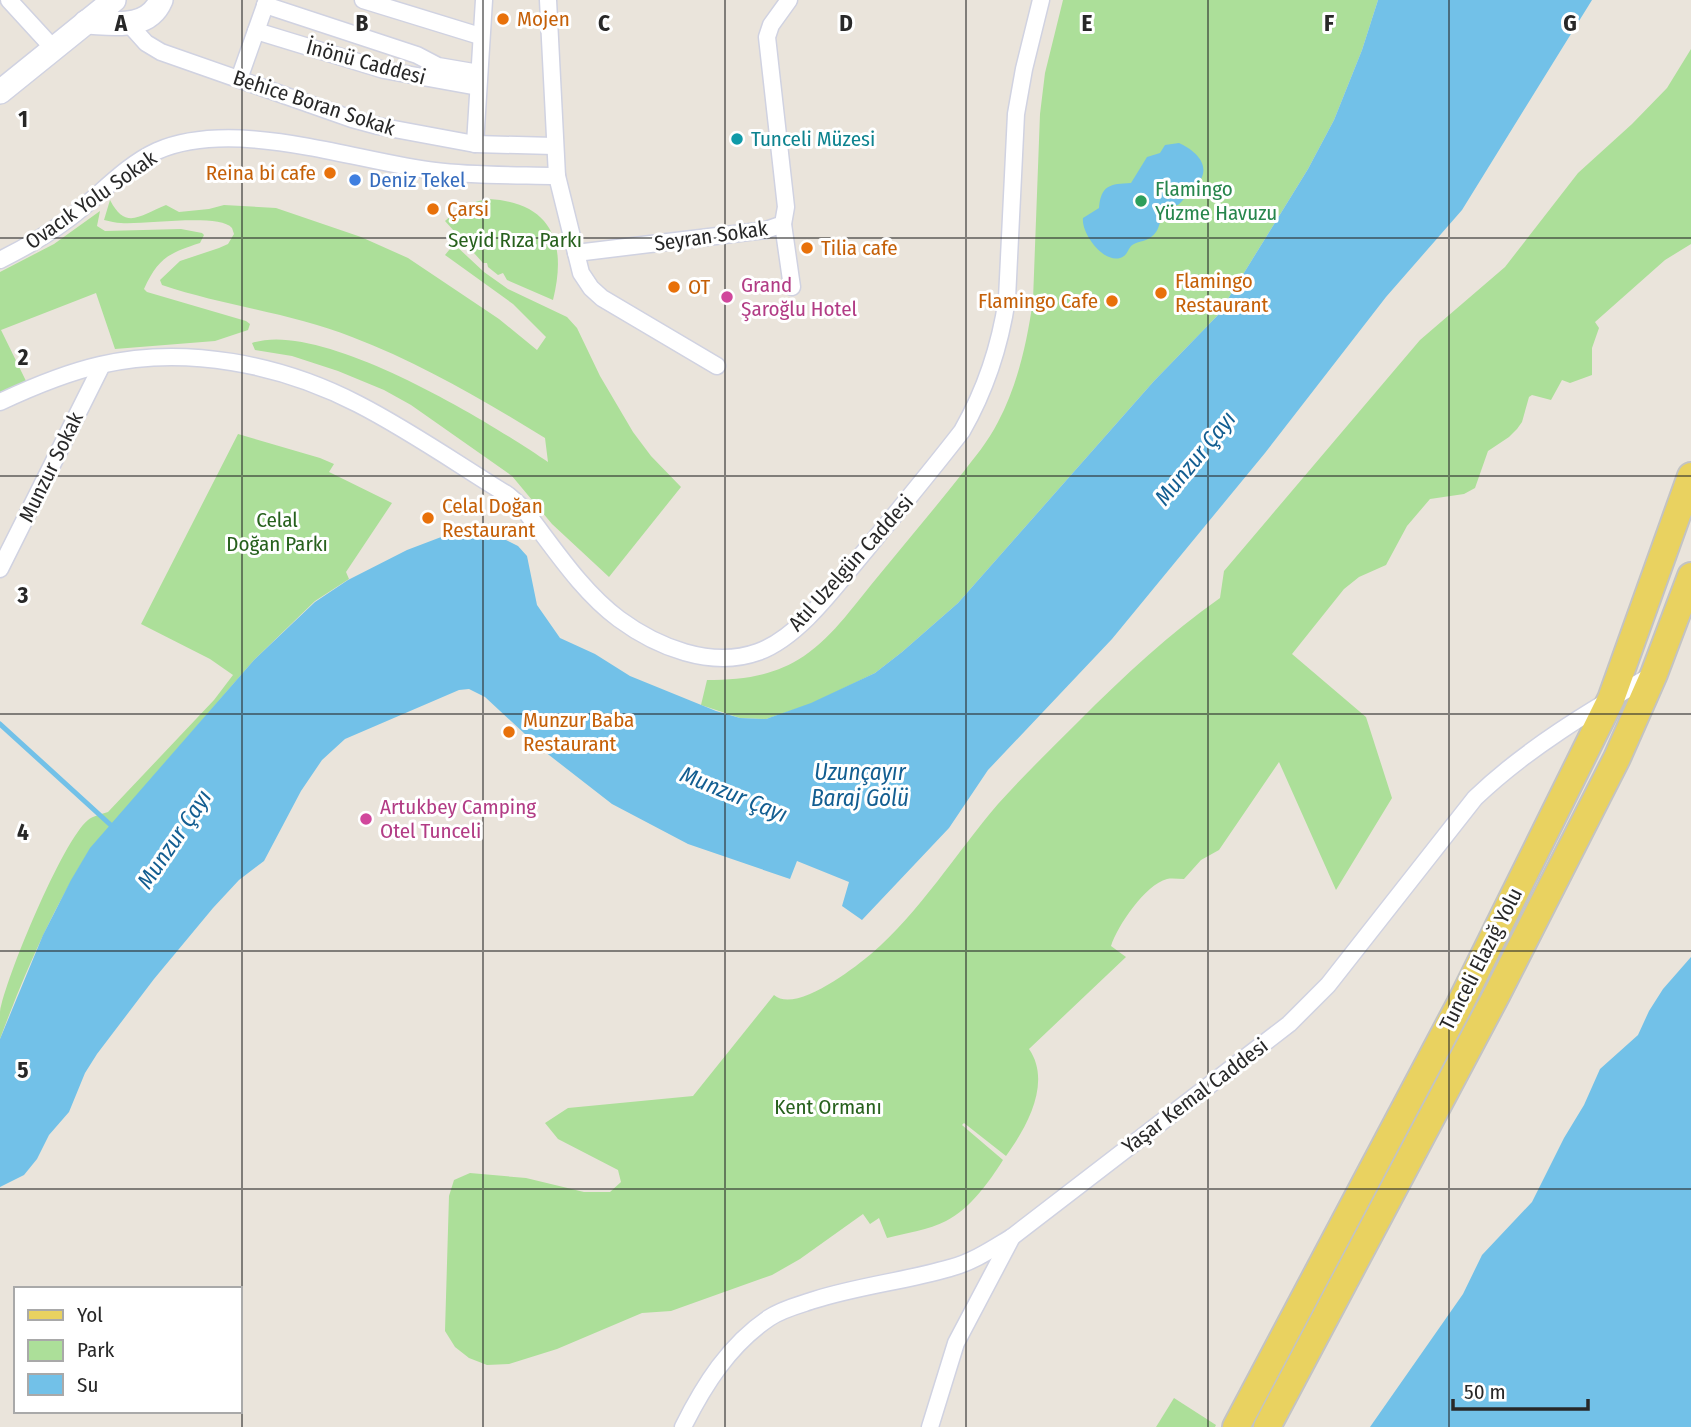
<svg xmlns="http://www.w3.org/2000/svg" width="1691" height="1427" viewBox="0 0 1691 1427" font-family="'Fira Sans Condensed',sans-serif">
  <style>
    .green { fill: #acdf99 }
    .water { fill: #72c1e8 }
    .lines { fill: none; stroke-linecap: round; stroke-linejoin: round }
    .stream { stroke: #72c1e8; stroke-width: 5 }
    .street-casing { stroke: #d0d2e1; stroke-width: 19 }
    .secondary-casing { stroke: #d0d2e1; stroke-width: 26 }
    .primary-casing { stroke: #c3c3c3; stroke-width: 30 }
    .street { stroke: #fff; stroke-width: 16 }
    .secondary { stroke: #fff; stroke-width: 23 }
    .primary { stroke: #e9d260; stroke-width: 26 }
    .grid { fill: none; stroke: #282828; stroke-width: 2; stroke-opacity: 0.55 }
    .food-dot { fill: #e8710a; stroke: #fff; stroke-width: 2.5 }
    .culture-dot { fill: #0f9aa8; stroke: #fff; stroke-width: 2.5 }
    .shop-dot { fill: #3f7fe0; stroke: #fff; stroke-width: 2.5 }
    .leisure-dot { fill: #2e9e5b; stroke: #fff; stroke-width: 2.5 }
    .hotel-dot { fill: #d1479c; stroke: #fff; stroke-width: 2.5 }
    .labels { text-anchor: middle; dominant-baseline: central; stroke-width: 6; stroke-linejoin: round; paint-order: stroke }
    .food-label { font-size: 21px; fill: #c56008; stroke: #fff; text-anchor: start }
    .street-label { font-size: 21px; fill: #282828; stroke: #fff }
    .culture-label { font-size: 21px; fill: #0d838f; stroke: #fff; text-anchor: start }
    .shop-label { font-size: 21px; fill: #366cbe; stroke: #fff; text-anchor: start }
    .leisure-label { font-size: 21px; fill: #27864d; stroke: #fff; text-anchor: start }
    .park-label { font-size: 21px; fill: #27611d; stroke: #fff }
    .hotel-label { font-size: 21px; fill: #b23c85; stroke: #fff; text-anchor: start }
    .water-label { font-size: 23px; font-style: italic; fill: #135e91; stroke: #fff }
    .grid-label { font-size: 23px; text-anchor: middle; font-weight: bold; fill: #282828; stroke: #fff; stroke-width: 6; stroke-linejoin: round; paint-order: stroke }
  </style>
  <rect width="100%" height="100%" fill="#eae4db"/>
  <g class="green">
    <path d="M 1063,0 L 1378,0 L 1362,50 L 1334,120 L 1308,169 L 1218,315 L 1154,381 L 958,603 L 902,652 L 875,673 L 811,704 L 766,719 L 740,718 L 701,705 L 707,680 C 743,680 774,676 804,656 C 834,636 857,601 880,574 C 907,541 935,508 961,475 C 974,458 988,442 998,422 C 1018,384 1027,342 1033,300 L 1040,114 L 1045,73 Z"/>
    <path d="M 1691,49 L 1691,244 L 1665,260 L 1595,322 L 1599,328 L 1592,348 L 1592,375 L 1570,383 L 1562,380 L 1551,400 L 1532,395 L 1529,397 L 1522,422 L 1517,429 L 1509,437 L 1488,451 L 1475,488 L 1464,494 L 1430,499 L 1407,526 L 1386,565 L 1359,577 L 1344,589 L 1292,654 L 1366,717 L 1392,798 L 1336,890 L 1279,762 L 1219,850 L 1201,860 L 1184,879 C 1178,879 1172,878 1167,879 C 1145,885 1118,925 1111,946 L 1126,957 L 1029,1049 C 1052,1082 1027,1127 1006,1156 L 964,1123 L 962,1125 L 1003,1160 C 989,1182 970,1209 946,1221 C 929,1230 906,1233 887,1238 L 879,1218 L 870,1224 L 863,1214 L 800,1259 L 772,1275 L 671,1311 L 642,1313 L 557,1349 L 509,1364 L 487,1365 L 469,1358 L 455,1347 L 445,1331 L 449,1196 L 454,1180 L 470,1173 L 526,1178 L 584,1192 L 610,1192 L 621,1182 L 618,1170 L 558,1139 L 545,1123 L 568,1108 L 693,1096 L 774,995 C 795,1014 853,969 871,954 C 920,912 956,853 998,804 C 1024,775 1052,748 1080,720 C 1124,676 1169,634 1220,598 L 1224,571 L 1420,340 L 1505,267 L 1578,173 L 1632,124 L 1667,88 Z"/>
    <path d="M 489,199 C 553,203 567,244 553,300 L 507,280 L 503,273 L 498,275 L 488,267 L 487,263 L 483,263 L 445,221 C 458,209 472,201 489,199 Z"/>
    <path d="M 110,200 C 126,231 140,215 166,205 L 179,212 L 209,209 L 224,205 L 276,208 L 361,237 L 408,258 L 499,319 L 537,350 L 546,337 L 513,304 L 445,255 L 454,244 L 484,272 L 508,289 L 567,317 L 577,328 L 600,376 L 633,432 L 651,456 L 681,487 L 609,577 L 552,524 L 512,476 L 411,405 L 384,390 L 338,371 L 292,356 L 255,350 L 252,343 C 321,319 490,422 548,462 L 545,438 C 483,400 420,363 352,337 C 292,313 224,306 162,285 L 160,280 L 180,261 L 219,248 L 228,244 L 234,234 L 232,228 C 219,213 143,225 121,223 C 116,223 110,221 104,220 Z"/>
    <path d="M 100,211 L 97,226 L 105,231 L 181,229 L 202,233 L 204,235 L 200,243 C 169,253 158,258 144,289 L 147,292 L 246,321 L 250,324 L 248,330 L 215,341 L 115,349 L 96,293 L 1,330 L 26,381 L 0,394 L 0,272 L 54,244 Z"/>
    <path d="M 238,434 L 320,458 L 334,464 L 329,472 L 392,503 L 346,572 L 349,579 L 315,601 L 254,660 L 89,851 C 52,910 24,974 0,1039 C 0,1030 0,1020 0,1012 C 5,979 63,840 88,820 C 93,816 102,814 108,812 L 214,700 L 233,675 L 210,659 L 141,624 Z"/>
    <path d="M 1174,1398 L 1216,1425 L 1215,1427 L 1156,1427 Z"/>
  </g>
  <g class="water">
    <path d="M 1378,0 L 1592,0 L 1462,210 L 1386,297 L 1265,453 L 1112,639 L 988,770 L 949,828 L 862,920 L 842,906 L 849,882 L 797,861 L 790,879 L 688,844 L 612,804 L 540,748 L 485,697 L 469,689 L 459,690 L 345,739 L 322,760 L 301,791 L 264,861 L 239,880 L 213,908 L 154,979 L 97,1054 L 85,1073 L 69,1112 L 49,1135 L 37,1159 L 24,1175 L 0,1187 L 0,1039 L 43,935 L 71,880 L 90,848 L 254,660 L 315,602 L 348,580 L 407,550 L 457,531 L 464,536 L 482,531 L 498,536 L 518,546 L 527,556 L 537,605 L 560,638 L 595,654 L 630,676 L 716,711 L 740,718 L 766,719 L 811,703 L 875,673 L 902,652 L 958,603 L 1154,381 L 1218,315 L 1308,169 L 1334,120 L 1362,50 Z"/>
    <path d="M 1179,143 C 1192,149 1210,162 1201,179 C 1198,184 1191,186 1188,191 C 1185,197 1184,200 1178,205 L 1170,205 C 1157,216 1163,229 1151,237 C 1146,242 1136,241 1131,246 C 1127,251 1127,256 1120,258 C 1103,263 1081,233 1083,218 L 1099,208 C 1101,185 1110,184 1131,183 L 1147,157 L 1160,153 L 1165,145 Z"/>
    <path d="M 1691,957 L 1691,1427 L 1370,1427 L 1463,1294 L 1482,1255 L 1532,1202 L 1564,1138 L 1584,1105 L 1600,1069 L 1638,1035 L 1649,1011 L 1663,989 Z"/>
  </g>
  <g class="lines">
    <path class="stream" d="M 0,724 L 114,828"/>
    <g class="street-casing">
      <g id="street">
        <path d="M 9,0 L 53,48"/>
        <path d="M 363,0 L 480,36"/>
        <path d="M 548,0 L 557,176 L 581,273 L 591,288 L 602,298 L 717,366"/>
        <path d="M 265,5 L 417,55 L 438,66 L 479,73"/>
        <path d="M 129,24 L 146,43 L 161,52 L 352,119 L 378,126 L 475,144 L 554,146"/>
        <path d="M 256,31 L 384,70 L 478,87"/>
        <path d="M 239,79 L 267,0"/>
        <path d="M 475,144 L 484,0"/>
        <path d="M 783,224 L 792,287"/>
        <path d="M 576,253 L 766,230 L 783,224 L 786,207 L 767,37 L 771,25 L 789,0"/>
        <path d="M 0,260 C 22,249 44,237 64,222 C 96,200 122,167 157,151 C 235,117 354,161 435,171 C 475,176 517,175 557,176"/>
        <path d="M 0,402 C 32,387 65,373 100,365 C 185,345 281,364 358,404 C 409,430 459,465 508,495 L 522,507 C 552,545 580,590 619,619 C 657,647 711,669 758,652 C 800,637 837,584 865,551 C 898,511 931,471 962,431 C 986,389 1000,346 1007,299 L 1016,114 L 1024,69 L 1041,0"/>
        <path d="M 0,569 L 102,365"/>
        <path d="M 683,1427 C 704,1385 729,1345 769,1318 C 782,1309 799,1305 814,1300 C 858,1286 905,1281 950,1268 C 973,1262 992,1249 1012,1237 L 1289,1024 L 1328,985 L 1475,798 C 1526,749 1591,710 1652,675"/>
        <path d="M 930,1427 L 956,1343 L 1012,1237"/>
      </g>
    </g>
    <g class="secondary-casing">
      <g id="secondary">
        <path d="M 86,22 C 112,23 148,31 161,0"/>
        <path d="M 0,92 L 114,0"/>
      </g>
    </g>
    <g class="primary-casing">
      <g id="primary">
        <path d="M 1236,1427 L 1460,1004 L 1611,699 L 1691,476"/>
        <path d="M 1267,1427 L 1497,994 L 1617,758 L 1654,674 L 1691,576"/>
      </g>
    </g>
    <use href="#street" class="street"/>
    <use href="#secondary" class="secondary"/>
    <use href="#primary" class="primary"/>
  </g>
  <path class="grid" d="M 242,0 L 242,1427M 483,0 L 483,1427M 725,0 L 725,1427M 966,0 L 966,1427M 1208,0 L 1208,1427M 1449,0 L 1449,1427M 0,238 L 1691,238M 0,476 L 1691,476M 0,714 L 1691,714M 0,951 L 1691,951M 0,1189 L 1691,1189"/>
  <g class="food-dot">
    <circle cx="503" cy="19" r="7"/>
    <circle cx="330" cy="173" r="7"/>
    <circle cx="433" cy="209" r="7"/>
    <circle cx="807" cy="248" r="7"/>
    <circle cx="674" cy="287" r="7"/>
    <circle cx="1161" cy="293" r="7"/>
    <circle cx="1112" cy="301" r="7"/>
    <circle cx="428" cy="518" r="7"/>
    <circle cx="509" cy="732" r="7"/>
  </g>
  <circle class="culture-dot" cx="737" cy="139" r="7"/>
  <circle class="shop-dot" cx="355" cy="180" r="7"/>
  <circle class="leisure-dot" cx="1141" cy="201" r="7"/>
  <g class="hotel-dot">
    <circle cx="727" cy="297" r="7"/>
    <circle cx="366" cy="819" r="7"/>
  </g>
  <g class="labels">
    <g class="food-label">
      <text x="517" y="19">Mojen</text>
      <text x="316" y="173" text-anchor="end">Reina bi cafe</text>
      <text x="447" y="209">Çarsi</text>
      <text x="821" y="248">Tilia cafe</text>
      <text x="1175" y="281">Flamingo<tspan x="1175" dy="24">Restaurant</tspan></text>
      <text x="688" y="287">OT</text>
      <text x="1098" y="301" text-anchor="end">Flamingo Cafe</text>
      <text x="442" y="506">Celal Doğan<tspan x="442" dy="24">Restaurant</tspan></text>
      <text x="523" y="720">Munzur Baba<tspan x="523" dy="24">Restaurant</tspan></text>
    </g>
    <g class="street-label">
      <text transform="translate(366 62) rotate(15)">İnönü Caddesi</text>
      <text transform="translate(314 103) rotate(18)">Behice Boran Sokak</text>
      <text transform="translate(91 200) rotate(-35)">Ovacık Yolu Sokak</text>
      <text transform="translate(711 236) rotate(-8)">Seyran Sokak</text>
      <text transform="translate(51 467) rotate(-64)">Munzur Sokak</text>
      <text transform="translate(851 563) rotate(-48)">Atıl Uzelgün Caddesi</text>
      <text transform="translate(1481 959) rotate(-63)">Tunceli Elazığ Yolu</text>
      <text transform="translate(1195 1096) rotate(-37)">Yaşar Kemal Caddesi</text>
    </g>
    <g class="culture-label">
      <text x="751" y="139">Tunceli Müzesi</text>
    </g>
    <g class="shop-label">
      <text x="369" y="180">Deniz Tekel</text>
    </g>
    <g class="leisure-label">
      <text x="1155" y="189">Flamingo<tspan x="1155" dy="24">Yüzme Havuzu</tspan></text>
    </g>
    <g class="park-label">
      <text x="515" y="240">Seyid Rıza Parkı</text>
      <text x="277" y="520">Celal<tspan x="277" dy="24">Doğan Parkı</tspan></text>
      <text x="828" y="1107">Kent Ormanı</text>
    </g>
    <g class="hotel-label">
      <text x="741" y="285">Grand<tspan x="741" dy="24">Şaroğlu Hotel</tspan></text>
      <text x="380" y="807">Artukbey Camping<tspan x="380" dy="24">Otel Tunceli</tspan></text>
    </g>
    <g class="water-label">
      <text transform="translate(1195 458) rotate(-51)">Munzur Çayı</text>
      <text x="860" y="772">Uzunçayır<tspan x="860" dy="26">Baraj Gölü</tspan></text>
      <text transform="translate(734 794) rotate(22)">Munzur Çayı</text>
      <text transform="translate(174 839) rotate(-56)">Munzur Çayı</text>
    </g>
  </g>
  <g class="grid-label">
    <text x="121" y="31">A</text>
    <text x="362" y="31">B</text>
    <text x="604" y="31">C</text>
    <text x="846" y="31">D</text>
    <text x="1087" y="31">E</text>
    <text x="1329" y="31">F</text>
    <text x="1570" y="31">G</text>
    <text x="23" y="127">1</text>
    <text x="23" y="365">2</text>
    <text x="23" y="603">3</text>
    <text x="23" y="840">4</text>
    <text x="23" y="1078">5</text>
  </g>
  <rect x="14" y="1287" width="228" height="126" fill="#ffffff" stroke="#a9a9a9" stroke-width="2"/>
  <rect x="28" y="1310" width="35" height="10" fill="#e9d260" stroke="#a9a9a9" stroke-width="2"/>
  <text x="77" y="1322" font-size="21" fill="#282828">Yol</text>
  <rect x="28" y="1340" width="35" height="21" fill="#acdf99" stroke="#a9a9a9" stroke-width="2"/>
  <text x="77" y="1357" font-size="21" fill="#282828">Park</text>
  <rect x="28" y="1374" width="35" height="21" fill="#72c1e8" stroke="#a9a9a9" stroke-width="2"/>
  <text x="77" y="1392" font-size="21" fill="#282828">Su</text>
  <path d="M1453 1399v10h135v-10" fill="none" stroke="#282828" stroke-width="3.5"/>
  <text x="1464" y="1399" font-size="21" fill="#282828" stroke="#ffffff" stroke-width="5" paint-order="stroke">50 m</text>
</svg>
